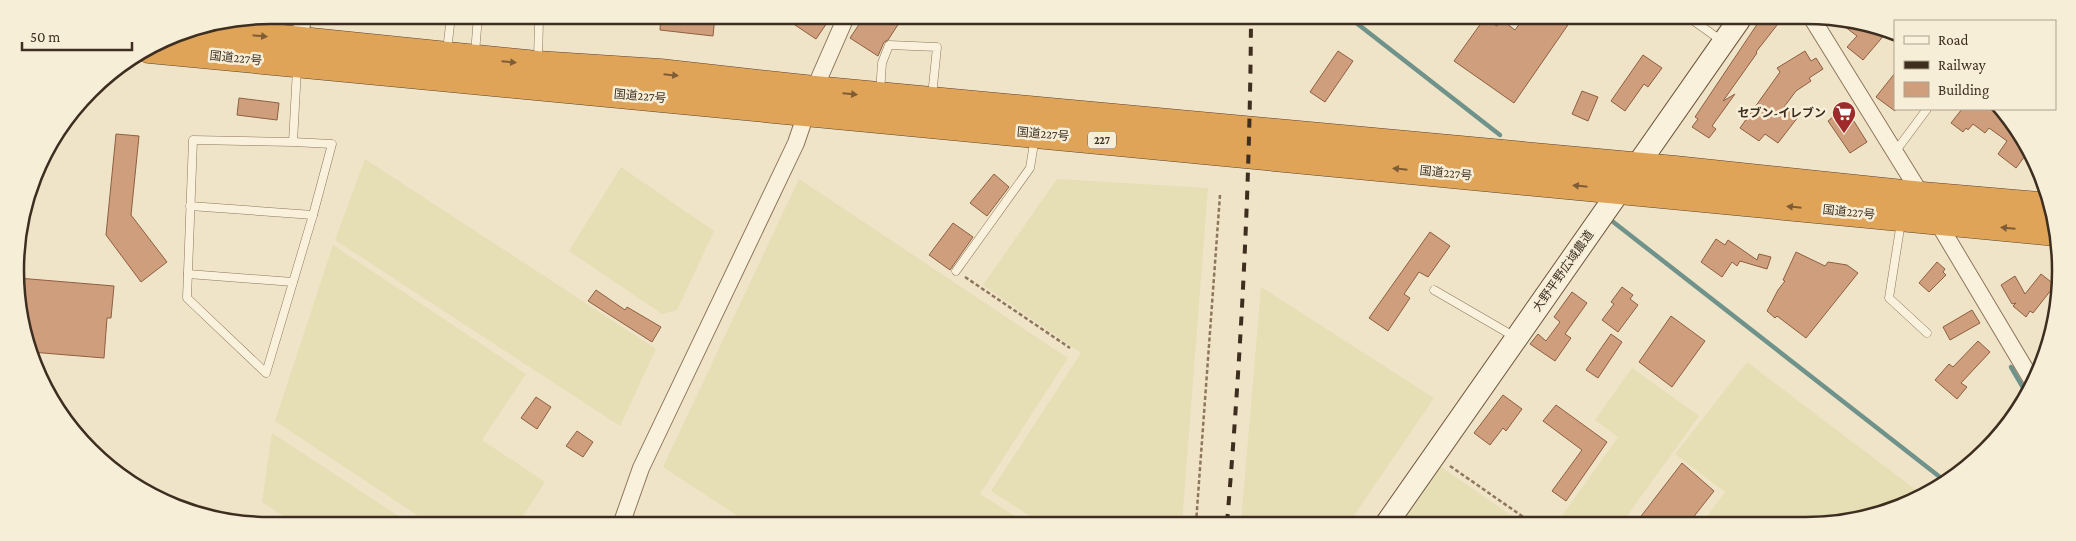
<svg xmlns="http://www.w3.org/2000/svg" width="2076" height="541" viewBox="0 0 2076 541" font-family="'Crimson Pro','Noto Sans JP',serif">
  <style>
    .farmland { fill: #e6deb5 }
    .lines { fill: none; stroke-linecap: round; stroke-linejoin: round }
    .stream { stroke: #6f938a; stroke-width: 4.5 }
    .building { fill: #cf9f7d; stroke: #8d5f41 }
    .lane-casing { stroke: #8d765c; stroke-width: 9 }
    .street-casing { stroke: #8d765c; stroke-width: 18 }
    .secondary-casing { stroke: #6f573f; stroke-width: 24 }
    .highway-casing { stroke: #5b4430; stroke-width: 29 }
    .path { stroke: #8d765c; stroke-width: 2.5; stroke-dasharray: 4 2.5; stroke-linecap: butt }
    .lane { stroke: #faf1dc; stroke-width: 8 }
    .street { stroke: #faf1dc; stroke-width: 16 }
    .secondary { stroke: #faf1dc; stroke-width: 22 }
    .highway { stroke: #e0a458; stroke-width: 28 }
    .rail { stroke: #3d2e20; stroke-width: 4; stroke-dasharray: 9 9; stroke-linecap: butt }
    .oneway { fill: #7e5d36 }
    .labels { text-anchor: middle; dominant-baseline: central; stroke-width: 5; stroke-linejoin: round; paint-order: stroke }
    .shield { fill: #f7eed8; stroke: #756857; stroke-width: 1 }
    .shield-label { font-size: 11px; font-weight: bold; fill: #3d2e20 }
    .street-label { font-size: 12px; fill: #3d2e20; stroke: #f7eed8 }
    .poi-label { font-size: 12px; font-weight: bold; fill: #3d2e20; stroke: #f7eed8; text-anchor: end }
    .rim { fill: none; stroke: #3d2e20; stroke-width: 2.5 }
  </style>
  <rect width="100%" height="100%" fill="#f0e4c8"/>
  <g class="farmland">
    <path d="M 365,159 L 656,349 L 620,426 L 335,240 Z"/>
    <path d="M 621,167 L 714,231 L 677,310 L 662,314 L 569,251 Z"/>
    <path d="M 799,179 L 1068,358 L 980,494 L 1024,522 L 747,522 L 663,467 Z"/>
    <path d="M 1057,179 L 1208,188 L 1182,523 L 1041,523 L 991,491 L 1081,353 L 983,285 Z"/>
    <path d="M 333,245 L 526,374 L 482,440 L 545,482 L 519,522 L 426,521 L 275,421 Z"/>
    <path d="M 1261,287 L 1434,398 L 1349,523 L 1241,523 Z"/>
    <path d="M 1747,362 L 1924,496 L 1918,500 L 1839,524 L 1701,524 L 1725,492 L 1675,454 Z"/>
    <path d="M 1632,368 L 1699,416 L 1622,523 L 1557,523 L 1618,437 L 1595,420 Z"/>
    <path d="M 272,433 L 406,521 L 291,521 L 262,502 Z"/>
    <path d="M 1441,467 L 1512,516 L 1506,523 L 1402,523 Z"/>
  </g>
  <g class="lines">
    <g class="stream">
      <path d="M 1350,18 L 1500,135"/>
      <path d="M 1612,221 L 1945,481"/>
      <path d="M 2011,367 L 2028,396"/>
    </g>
  </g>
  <g class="building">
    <path d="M 661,16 L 715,16 L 713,36 L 660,30 Z"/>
    <path d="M 783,17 L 831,17 L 816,39 Z"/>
    <path d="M 864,17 L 903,17 L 888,40 L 884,42 L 878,56 L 850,38 Z"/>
    <path d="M 1484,19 L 1497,26 L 1502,20 L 1515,30 L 1523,19 L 1572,19 L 1514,103 L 1454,61 Z"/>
    <path d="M 1760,20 L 1781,20 L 1756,52 L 1757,53 L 1723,101 L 1735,94 L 1712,126 L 1716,129 L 1709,138 L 1692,127 L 1698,119 L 1695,117 Z"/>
    <path d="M 1836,20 L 1855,20 L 1886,33 L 1863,60 L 1847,47 L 1857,36 Z"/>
    <path d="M 1338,51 L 1353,61 L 1325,102 L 1310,92 Z"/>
    <path d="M 1805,51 L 1811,61 L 1816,58 L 1823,69 L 1809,78 L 1811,81 L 1796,91 L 1784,107 L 1798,117 L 1778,143 L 1765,134 L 1759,141 L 1740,128 L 1780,72 L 1777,68 Z"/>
    <path d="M 1643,55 L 1662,68 L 1648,87 L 1644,84 L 1625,111 L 1611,101 Z"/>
    <path d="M 1895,73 L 1895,111 L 1876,97 Z"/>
    <path d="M 1582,91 L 1598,97 L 1588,121 L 1572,114 Z"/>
    <path d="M 239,98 L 279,103 L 277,120 L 237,115 Z"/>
    <path d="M 1845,107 L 1867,142 L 1850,153 L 1828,121 Z"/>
    <path d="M 1962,109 L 1998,109 L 2018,128 L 2028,152 L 2016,168 L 1998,154 L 2007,141 L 1989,128 L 1985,133 L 1973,124 L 1968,130 L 1966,128 L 1963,132 L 1951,123 Z"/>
    <path d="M 116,134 L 139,136 L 131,215 L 167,262 L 141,282 L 106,235 Z"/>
    <path d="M 994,174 L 1009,187 L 987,216 L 970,203 Z"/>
    <path d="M 953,223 L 973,237 L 950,270 L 929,255 Z"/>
    <path d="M 1430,232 L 1450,246 L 1428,277 L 1419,272 L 1404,294 L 1410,298 L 1388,331 L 1369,318 Z"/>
    <path d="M 1716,239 L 1725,245 L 1728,240 L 1757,260 L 1759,254 L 1771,257 L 1767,269 L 1740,261 L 1737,266 L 1732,262 L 1722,277 L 1701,262 Z"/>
    <path d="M 1796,252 L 1825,266 L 1828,262 L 1847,265 L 1858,273 L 1806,338 L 1777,316 L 1775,318 L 1767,311 L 1778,290 L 1785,281 L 1783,280 Z"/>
    <path d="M 1937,262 L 1945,269 L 1943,272 L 1946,275 L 1929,292 L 1919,283 Z"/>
    <path d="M 2041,274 L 2055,285 L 2033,313 L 2030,311 L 2026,317 L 2013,306 L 2016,303 L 2012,304 L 2001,285 L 2015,276 L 2025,294 Z"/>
    <path d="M 18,278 L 114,286 L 111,318 L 107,318 L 104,358 L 31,352 L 24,337 Z"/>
    <path d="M 1622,287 L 1633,295 L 1630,299 L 1638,305 L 1618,332 L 1602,320 L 1614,304 L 1611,302 Z"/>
    <path d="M 596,290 L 625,310 L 627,307 L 661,327 L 652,342 L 588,301 Z"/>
    <path d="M 1572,292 L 1587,303 L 1565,334 L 1571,338 L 1555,361 L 1530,344 L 1538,334 L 1546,341 L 1560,322 L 1554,317 Z"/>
    <path d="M 1972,310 L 1980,323 L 1950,340 L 1943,327 Z"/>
    <path d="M 1671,316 L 1705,341 L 1672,387 L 1639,362 Z"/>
    <path d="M 1611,334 L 1622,342 L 1598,378 L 1586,370 Z"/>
    <path d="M 1978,341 L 1990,352 L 1961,383 L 1967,387 L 1957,399 L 1935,380 L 1949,364 L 1953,367 Z"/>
    <path d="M 1503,395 L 1522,409 L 1506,431 L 1503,428 L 1490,445 L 1474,433 Z"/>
    <path d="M 536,397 L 551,407 L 537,429 L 521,418 Z"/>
    <path d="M 1556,405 L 1607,442 L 1566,501 L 1552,491 L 1582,450 L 1543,421 Z"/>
    <path d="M 577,431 L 593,442 L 583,457 L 566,446 Z"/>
    <path d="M 1682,463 L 1714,491 L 1688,524 L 1635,524 Z"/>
  </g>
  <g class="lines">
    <g class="lane-casing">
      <g id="lane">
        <path d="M 500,16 L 539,20 L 538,60"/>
        <path d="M 1691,19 L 1722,41"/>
        <path d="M 447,51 L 451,16"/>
        <path d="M 475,53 L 478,16"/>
        <path d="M 880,92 L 882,63 L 889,45 L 937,47 L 932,96"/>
        <path d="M 293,142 L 332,144 L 313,215 L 266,373 L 187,298 L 193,140 L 293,142 L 297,69"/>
        <path d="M 1895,152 L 1927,109"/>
        <path d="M 190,206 L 313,215"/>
        <path d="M 1901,222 L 1889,298 L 1927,333"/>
        <path d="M 956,271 L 1030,168 L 1035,137"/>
        <path d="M 188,274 L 293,282"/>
        <path d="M 1434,290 L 1515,337"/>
        <path d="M 2030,377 L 2040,362"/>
      </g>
    </g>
    <g class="street-casing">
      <g id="street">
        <path d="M 1813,20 L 1922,196 L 2033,382"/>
        <path d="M 300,40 L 303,15"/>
        <path d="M 622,522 L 641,468 L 796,143 L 814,90 L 846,17"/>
      </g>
    </g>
    <g class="secondary-casing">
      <path id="secondary" d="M 1387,523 L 1739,20"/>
    </g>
    <g class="highway-casing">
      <g id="highway">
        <path d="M 194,30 L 537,65 L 660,73 L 814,90 L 1675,170 L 1922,196 L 2051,207"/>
        <path d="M 149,49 L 2056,232"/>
      </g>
    </g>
    <g class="path">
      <path d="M 965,277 L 1070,348"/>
      <path d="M 1450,466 L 1532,523"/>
      <path d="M 1196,523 L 1220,195"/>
    </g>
    <use href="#lane" class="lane"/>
    <use href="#street" class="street"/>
    <use href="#secondary" class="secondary"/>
    <use href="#highway" class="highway"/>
    <path class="rail" d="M 1227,523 C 1241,355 1250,186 1251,18"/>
  </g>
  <defs><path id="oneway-solid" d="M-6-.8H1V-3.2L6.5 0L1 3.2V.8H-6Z" transform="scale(1.25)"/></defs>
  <g class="oneway">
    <use href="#oneway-solid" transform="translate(260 36) rotate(5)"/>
    <use href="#oneway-solid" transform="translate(509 62) rotate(6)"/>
    <use href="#oneway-solid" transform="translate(671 75) rotate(6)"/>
    <use href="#oneway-solid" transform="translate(850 94) rotate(5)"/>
    <use href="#oneway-solid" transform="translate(1400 169) rotate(-174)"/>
    <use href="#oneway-solid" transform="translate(1580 186) rotate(-174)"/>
    <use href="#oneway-solid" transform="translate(1794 207) rotate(-174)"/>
    <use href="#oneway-solid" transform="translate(2008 228) rotate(-175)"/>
  </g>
  <defs>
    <g id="supermarket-pin" transform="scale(1.25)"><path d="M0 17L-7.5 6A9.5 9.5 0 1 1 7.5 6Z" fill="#9e2a2b" stroke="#f7eed8"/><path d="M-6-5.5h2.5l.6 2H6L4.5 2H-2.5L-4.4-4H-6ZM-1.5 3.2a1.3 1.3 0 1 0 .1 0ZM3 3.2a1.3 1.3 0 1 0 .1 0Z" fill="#fff"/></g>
  </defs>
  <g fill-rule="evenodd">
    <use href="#supermarket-pin" x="1844" y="113"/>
  </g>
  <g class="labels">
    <rect class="shield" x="1088" y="131.5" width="28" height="17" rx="4"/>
    <g class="shield-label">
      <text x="1102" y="140">227</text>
    </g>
    <g class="street-label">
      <text transform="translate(236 58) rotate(6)">国道227号</text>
      <text transform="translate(640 96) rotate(5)">国道227号</text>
      <text transform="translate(1043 134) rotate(5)">国道227号</text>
      <text transform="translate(1446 173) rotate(6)">国道227号</text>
      <text transform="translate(1849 212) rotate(6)">国道227号</text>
      <text transform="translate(1563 271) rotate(-55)">大野平野広域農道</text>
    </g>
    <g class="poi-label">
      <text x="1826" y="113">セブン-イレブン</text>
    </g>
  </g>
  <path d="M0 0H2076V541H0ZM270 24H1806A246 246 0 0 1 2052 270V271A246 246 0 0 1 1806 517H270A246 246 0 0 1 24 271V270A246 246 0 0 1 270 24Z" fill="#f7eed8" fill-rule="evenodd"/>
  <path class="rim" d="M270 24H1806A246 246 0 0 1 2052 270V271A246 246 0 0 1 1806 517H270A246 246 0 0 1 24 271V270A246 246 0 0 1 270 24Z"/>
  <rect x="1894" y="20" width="162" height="90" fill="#f7eed8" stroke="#ada18e"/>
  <rect x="1904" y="36" width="25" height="8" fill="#faf1dc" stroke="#ada18e"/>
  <text x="1938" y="45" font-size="15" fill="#3d2e20">Road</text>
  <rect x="1904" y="61" width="25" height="8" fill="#3d2e20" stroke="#ada18e"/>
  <text x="1938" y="70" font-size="15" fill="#3d2e20">Railway</text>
  <rect x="1904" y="82" width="25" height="15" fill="#cf9f7d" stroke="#ada18e"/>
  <text x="1938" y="95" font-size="15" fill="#3d2e20">Building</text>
  <path d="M22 42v8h110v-8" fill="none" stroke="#3d2e20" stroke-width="2.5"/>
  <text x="30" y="42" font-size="15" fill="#3d2e20" stroke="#f7eed8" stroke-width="4" paint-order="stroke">50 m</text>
</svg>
